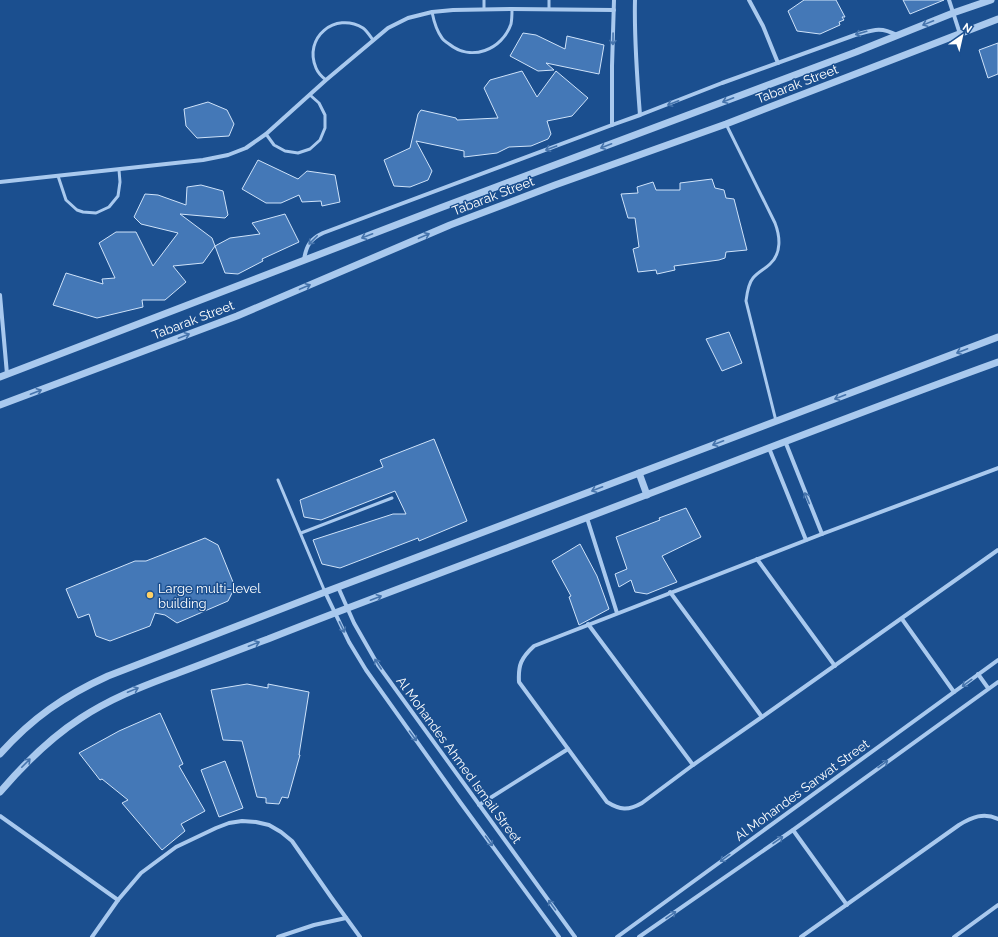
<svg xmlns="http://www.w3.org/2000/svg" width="998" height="937" viewBox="0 0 998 937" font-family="Raleway,sans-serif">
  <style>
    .building { fill: #4478b7; stroke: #cfe3fa }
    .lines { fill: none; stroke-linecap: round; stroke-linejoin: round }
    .service { stroke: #a9c9ee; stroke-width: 3 }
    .minor { stroke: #a9c9ee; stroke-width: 4 }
    .tertiary { stroke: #a9c9ee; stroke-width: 7 }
    .oneway { stroke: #4674ac }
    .poi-dot { fill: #ffd166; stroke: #1b4f8f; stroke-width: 1.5 }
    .labels { text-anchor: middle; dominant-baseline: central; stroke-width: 3; stroke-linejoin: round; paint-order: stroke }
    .street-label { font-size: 13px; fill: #fff; stroke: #1b4f8f }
    .poi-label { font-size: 13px; fill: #fff; stroke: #1b4f8f; text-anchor: start }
  </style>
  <rect width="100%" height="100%" fill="#1b4f8f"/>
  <g class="building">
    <path d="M 804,0 L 836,0 L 845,17 L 842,17 L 844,20 L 839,22 L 840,25 L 820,34 L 797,31 L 788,11 Z"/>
    <path d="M 903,0 L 944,0 L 910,14 Z"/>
    <path d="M 523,33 L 536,35 L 565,49 L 567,36 L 604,45 L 599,74 L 546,63 L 554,70 L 538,71 L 510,56 Z"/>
    <path d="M 998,43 L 998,74 L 988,78 L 979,50 Z"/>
    <path d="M 522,71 L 537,97 L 556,71 L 588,98 L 572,116 L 547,121 L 551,134 L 548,139 L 531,146 L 509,147 L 497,153 L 464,157 L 464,151 L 416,141 L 432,171 L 428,180 L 410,187 L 394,186 L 384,160 L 410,148 L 418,114 L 421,110 L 456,118 L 457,120 L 498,118 L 484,88 L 490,80 Z"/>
    <path d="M 208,102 L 227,110 L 234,124 L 229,136 L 197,138 L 186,126 L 184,109 Z"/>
    <path d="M 258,160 L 298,179 L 307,171 L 335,175 L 340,202 L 322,206 L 321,201 L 302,202 L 299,195 L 281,203 L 266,203 L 242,189 Z"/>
    <path d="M 712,179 L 715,188 L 724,190 L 726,198 L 734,199 L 747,250 L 726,252 L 725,258 L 719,260 L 674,266 L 675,270 L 657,274 L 656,270 L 638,272 L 633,249 L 639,247 L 635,218 L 628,218 L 621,194 L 638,193 L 637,187 L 653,182 L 656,190 L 680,190 L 680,183 Z"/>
    <path d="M 201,185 L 223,191 L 228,215 L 225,218 L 180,214 L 212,238 L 215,246 L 203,263 L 173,266 L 186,282 L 165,300 L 142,300 L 143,307 L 97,318 L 53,305 L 66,273 L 103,284 L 102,279 L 115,278 L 99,243 L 116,232 L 136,232 L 153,266 L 178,233 L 141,224 L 134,217 L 145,194 L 158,195 L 186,205 L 187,187 Z"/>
    <path d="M 285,214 L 299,242 L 262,259 L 263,261 L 238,274 L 225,273 L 215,246 L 230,238 L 260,234 L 252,223 Z"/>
    <path d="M 729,332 L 742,363 L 722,371 L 706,339 Z"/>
    <path d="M 434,439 L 467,521 L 419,541 L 418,538 L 340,568 L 322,564 L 313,540 L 393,514 L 406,514 L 395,491 L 321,520 L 304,517 L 300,500 L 383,467 L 380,460 Z"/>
    <path d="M 686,508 L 701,537 L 662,556 L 677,582 L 647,594 L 635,592 L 631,580 L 619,587 L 615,574 L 627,569 L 616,537 L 660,520 L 659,518 Z"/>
    <path d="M 205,538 L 218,545 L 235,587 L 228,601 L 177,623 L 165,615 L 155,613 L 150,626 L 110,641 L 96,636 L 89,614 L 78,618 L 66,589 L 135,561 L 146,561 Z"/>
    <path d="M 580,544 L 597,576 L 609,609 L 579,625 L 569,597 L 571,596 L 552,561 Z"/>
    <path d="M 247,684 L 268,688 L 268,684 L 309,692 L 299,755 L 300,755 L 288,798 L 282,797 L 279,804 L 266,803 L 266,798 L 257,797 L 242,741 L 223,740 L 211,690 Z"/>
    <path d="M 160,713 L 183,764 L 179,766 L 205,811 L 181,824 L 185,831 L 162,850 L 122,803 L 128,800 L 102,779 L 100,780 L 79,753 L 119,731 Z"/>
    <path d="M 225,761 L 243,808 L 219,817 L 201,770 Z"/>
  </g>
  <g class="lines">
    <g class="service">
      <path d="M 549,0 L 549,9"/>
      <path d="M 484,9 L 484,0"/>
      <path d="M 432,12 C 434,22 436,30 442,38 C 443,40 446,42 449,44 C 471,62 502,50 511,24 C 512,19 512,13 512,9"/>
      <path d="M 326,80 C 322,77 318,73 316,68 C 303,38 335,11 363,28 C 367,31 370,36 373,40"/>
      <path d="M 726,124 L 775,223 C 780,236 782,253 770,264 C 765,269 758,272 753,278 C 748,284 747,293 746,301 L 776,421"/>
      <path d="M 266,134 L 274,145 L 285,151 L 298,153 L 310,149 L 320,140 L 325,128 L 325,115 L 319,103 L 310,95"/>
      <path d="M 58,176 L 66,200 L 77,210 L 83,212 L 96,213 L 109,207 L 118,196 L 120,182 L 119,170"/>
      <path d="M 278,480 L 325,592"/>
      <path d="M 301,533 L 392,498"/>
    </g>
    <g class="minor">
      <path d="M 635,0 C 634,39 637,77 640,115"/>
      <path d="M 749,0 L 763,26 L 778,63"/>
      <path d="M 949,0 L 960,34"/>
      <path d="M 612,125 L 612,66 L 614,0"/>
      <path d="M 0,182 L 203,160 L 228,155 L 246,148 L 266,134 L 326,80 L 388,28 L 408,18 L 432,12 L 453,10 L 512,9 L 614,10"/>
      <path d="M 304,260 C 306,246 310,239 323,233 L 612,125 L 640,115 L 722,83 L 855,35 C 873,30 880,26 897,35"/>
      <path d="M 0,295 L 7,374"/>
      <path d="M 785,441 L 822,534"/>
      <path d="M 769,448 L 806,540"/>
      <path d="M 998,468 L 822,534 L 534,646 C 521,658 518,665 519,682 L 607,802 C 620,810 628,811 642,803 L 693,765 L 762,717 L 998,550"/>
      <path d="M 587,518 L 617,613"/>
      <path d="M 757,559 L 835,666"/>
      <path d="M 338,587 L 354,623 L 378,665 L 575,937"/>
      <path d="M 325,592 L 349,642 L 366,670 L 460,802 L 559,937"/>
      <path d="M 670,592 L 762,717"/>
      <path d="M 902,619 L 954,692"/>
      <path d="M 588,624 L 693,765"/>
      <path d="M 978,674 L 988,688"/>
      <path d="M 479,805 L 568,749"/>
      <path d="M 0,816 L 118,900"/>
      <path d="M 793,830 L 847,905"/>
      <path d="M 92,937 L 118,900 L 141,873 L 176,847 L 216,828 L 229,823 L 242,821 L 256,822 L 269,825 L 281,832 L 292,841 L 331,897 L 360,937"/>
      <path d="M 278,937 L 314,925 L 346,918"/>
      <path d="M 617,937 L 998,660"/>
      <path d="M 639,937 L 793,830 L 998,682"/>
      <path d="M 801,937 L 959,825 C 972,817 984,812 998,819"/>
      <path d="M 954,937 L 998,905"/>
    </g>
    <g class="tertiary">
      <path d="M 0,377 L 440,208 L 856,52 L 953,13 L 991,0"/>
      <path d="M 0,405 L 237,316 L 450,225 L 555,185 L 726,124 L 998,19"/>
      <path d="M 639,473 L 647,495"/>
      <path d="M 0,754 C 32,718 64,696 108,676 L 325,592 L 998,337"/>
      <path d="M 0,792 C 24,764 50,738 81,718 C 110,699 138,688 170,676 C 203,664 235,651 268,639 C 346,608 425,579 504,549 C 669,487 832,422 998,362"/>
    </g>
  </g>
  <defs><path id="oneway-shaft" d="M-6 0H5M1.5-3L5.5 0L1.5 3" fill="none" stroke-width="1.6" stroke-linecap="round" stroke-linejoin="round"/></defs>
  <g class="oneway">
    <use href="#oneway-shaft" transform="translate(928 23) rotate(158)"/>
    <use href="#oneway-shaft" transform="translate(861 33) rotate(164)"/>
    <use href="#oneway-shaft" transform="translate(613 39) rotate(91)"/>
    <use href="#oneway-shaft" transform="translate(728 100) rotate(159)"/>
    <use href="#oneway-shaft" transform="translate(673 103) rotate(159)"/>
    <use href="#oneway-shaft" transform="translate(606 146) rotate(159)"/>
    <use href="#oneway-shaft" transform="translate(551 148) rotate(160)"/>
    <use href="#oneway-shaft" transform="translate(367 236) rotate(159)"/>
    <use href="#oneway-shaft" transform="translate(424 236) rotate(-23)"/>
    <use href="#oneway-shaft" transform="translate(313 240) rotate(135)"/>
    <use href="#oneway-shaft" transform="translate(305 287) rotate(-23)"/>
    <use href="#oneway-shaft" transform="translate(184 336) rotate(-21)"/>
    <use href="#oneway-shaft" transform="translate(962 351) rotate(159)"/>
    <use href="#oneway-shaft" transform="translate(36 392) rotate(-21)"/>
    <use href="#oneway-shaft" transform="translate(840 397) rotate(159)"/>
    <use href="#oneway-shaft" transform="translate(718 443) rotate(159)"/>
    <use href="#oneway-shaft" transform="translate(597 489) rotate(159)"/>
    <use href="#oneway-shaft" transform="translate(807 498) rotate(-112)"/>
    <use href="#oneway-shaft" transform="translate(376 598) rotate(-21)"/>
    <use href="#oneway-shaft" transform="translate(342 627) rotate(64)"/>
    <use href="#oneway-shaft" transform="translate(254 644) rotate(-21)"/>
    <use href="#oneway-shaft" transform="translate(378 664) rotate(-123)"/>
    <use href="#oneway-shaft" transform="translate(967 683) rotate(144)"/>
    <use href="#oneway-shaft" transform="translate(133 690) rotate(-22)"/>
    <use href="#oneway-shaft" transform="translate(413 736) rotate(54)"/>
    <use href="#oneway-shaft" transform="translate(26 763) rotate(-45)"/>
    <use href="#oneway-shaft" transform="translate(883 764) rotate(-36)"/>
    <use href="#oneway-shaft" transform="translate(778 840) rotate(-35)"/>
    <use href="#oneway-shaft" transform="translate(489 841) rotate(54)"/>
    <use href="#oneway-shaft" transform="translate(725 858) rotate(144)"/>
    <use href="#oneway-shaft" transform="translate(552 905) rotate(-126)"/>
    <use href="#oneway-shaft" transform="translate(671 915) rotate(-35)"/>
  </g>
  <circle class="poi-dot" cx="150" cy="595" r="4"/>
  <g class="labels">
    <g class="street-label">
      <text transform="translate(797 84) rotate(-21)">Tabarak Street</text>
      <text transform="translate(493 196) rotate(-21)">Tabarak Street</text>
      <text transform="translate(193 320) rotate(-21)">Tabarak Street</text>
      <text transform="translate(459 760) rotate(54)">Al Mohandes Ahmed Ismail Street</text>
      <text transform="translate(802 790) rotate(-36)">Al Mohandes Sarwat Street</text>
    </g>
    <g class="poi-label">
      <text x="158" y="588">Large multi-level<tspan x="158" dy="15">building</tspan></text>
    </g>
  </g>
  <g transform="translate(962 36) rotate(34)" stroke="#1b4f8f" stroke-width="3" paint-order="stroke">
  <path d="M0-3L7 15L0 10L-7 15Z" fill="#ffffff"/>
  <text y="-6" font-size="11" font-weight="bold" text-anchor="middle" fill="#ffffff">N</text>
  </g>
</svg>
